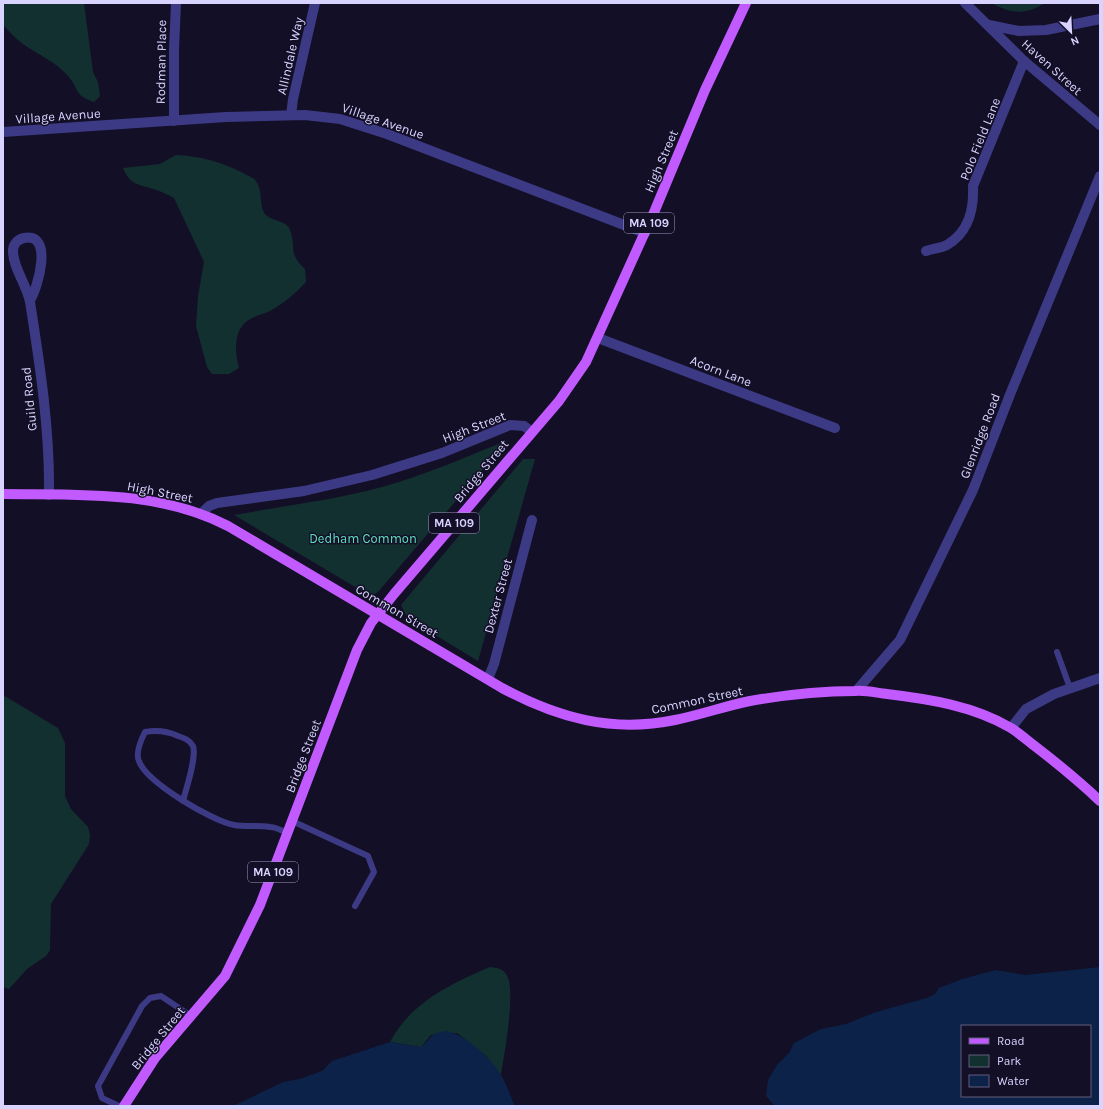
<svg xmlns="http://www.w3.org/2000/svg" width="1103" height="1109" viewBox="0 0 1103 1109" font-family="Karla,sans-serif">
  <style>
    .green { fill: #12302f }
    .water { fill: #0c2248; fill-rule: evenodd }
    .lines { fill: none; stroke-linecap: round; stroke-linejoin: round }
    .lane { stroke: #3d3a85; stroke-width: 6 }
    .street { stroke: #3d3a85; stroke-width: 10 }
    .primary { stroke: #c25bff; stroke-width: 10 }
    .labels { text-anchor: middle; dominant-baseline: central; stroke-width: 3; stroke-linejoin: round; paint-order: stroke }
    .shield { fill: #130f26; stroke: #9e99be; stroke-width: 1 }
    .shield-label { font-size: 12px; font-weight: bold; fill: #d9d4ff }
    .street-label { font-size: 13px; fill: #d9d4ff; stroke: #130f26 }
    .park-label { font-size: 13px; fill: #5fe0c0; stroke: #130f26 }
  </style>
  <rect width="100%" height="100%" fill="#130f26"/>
  <g class="green">
    <path d="M 3,3 L 84,3 L 93,72 L 98,82 L 100,96 L 94,102 C 74,95 80,91 69,77 C 56,62 39,55 23,44 C 16,39 10,32 3,25 Z"/>
    <path d="M 992,3 L 1045,3 C 1027,15 1010,14 992,3 Z"/>
    <path d="M 176,155 C 200,156 222,162 243,173 C 246,175 252,177 254,179 C 264,188 258,204 265,214 C 272,222 287,220 290,230 C 297,249 287,252 305,269 L 306,282 C 295,294 284,303 270,311 C 263,314 254,316 247,321 C 233,332 235,353 239,368 L 229,374 L 212,374 L 207,367 L 196,326 L 198,296 L 204,262 L 174,198 C 168,195 161,191 153,189 C 138,184 130,185 123,168 L 160,164 Z"/>
    <path d="M 508,440 L 378,592 L 373,595 L 367,594 L 234,515 C 283,506 334,500 382,487 C 425,475 466,457 508,440 Z"/>
    <path d="M 523,459 L 535,459 L 478,661 L 412,621 L 407,617 L 401,605 Z"/>
    <path d="M 3,695 L 58,728 L 65,743 L 65,796 L 71,809 L 88,827 L 90,835 L 89,844 L 51,904 L 50,950 L 46,956 L 27,969 L 9,989 L 3,987 Z"/>
    <path d="M 490,967 C 497,968 502,968 506,974 C 517,988 504,1055 501,1075 L 485,1055 L 457,1033 L 431,1035 L 421,1047 L 390,1042 C 410,1003 452,983 490,967 Z"/>
  </g>
  <g class="water">
    <path d="M 1100,967 L 1100,1106 L 775,1106 L 766,1096 L 768,1080 L 777,1065 L 789,1053 L 794,1043 L 821,1029 L 846,1024 L 876,1012 L 927,998 L 935,994 L 939,988 L 962,979 L 996,970 L 1025,975 ZM 962,1026 L 1090,1026 L 1090,1096 L 962,1096 Z"/>
    <path d="M 446,1031 C 465,1034 491,1058 501,1075 C 507,1084 510,1096 515,1106 L 233,1106 L 283,1082 L 300,1079 L 322,1071 L 332,1061 L 390,1042 L 421,1047 C 432,1038 430,1033 446,1031 Z"/>
  </g>
  <g class="lines">
    <g class="lane">
      <path d="M 1057,652 L 1070,688"/>
      <path d="M 183,801 C 186,789 197,757 193,746 C 190,740 184,738 178,736 C 167,731 157,730 145,732 C 141,740 135,753 139,761 C 146,782 212,821 234,825 C 246,827 258,825 270,827 C 276,827 282,831 288,833"/>
      <path d="M 292,821 L 368,856 L 374,872 L 355,906"/>
      <path d="M 119,1106 L 102,1098 L 98,1086 L 142,1006 L 150,998 L 161,996 L 191,1016"/>
    </g>
    <g class="street">
      <path d="M 965,3 L 1024,61 L 1100,125"/>
      <path d="M 989,25 L 1019,31 L 1046,30 L 1100,19"/>
      <path d="M 291,115 L 293,99 L 315,3"/>
      <path d="M 174,121 L 174,50 L 176,3"/>
      <path d="M 3,132 L 226,117 L 305,115 L 340,119 L 387,134 L 645,233"/>
      <path d="M 926,251 C 932,249 941,248 947,245 C 969,232 974,210 973,186 L 1024,61"/>
      <path d="M 30,300 C 38,288 54,232 24,238 C 18,239 13,244 13,251 C 13,268 27,285 30,302 C 40,365 50,431 49,495"/>
      <path d="M 598,338 L 835,428"/>
      <path d="M 201,514 L 209,506 L 217,503 L 304,491 L 372,475 L 442,453 L 510,425 L 524,426 L 532,432"/>
      <path d="M 488,679 L 494,664 L 532,520"/>
      <path d="M 857,690 L 900,640 L 973,490 L 1011,392 L 1100,176"/>
      <path d="M 1011,728 L 1026,709 L 1054,694 L 1100,678"/>
    </g>
    <g class="primary">
      <path d="M 3,494 C 78,495 159,490 228,526 L 502,688 C 558,718 612,733 675,720 C 700,715 725,706 750,701 C 784,695 821,691 855,691 C 866,690 877,693 887,694 C 929,699 974,706 1011,728 C 1019,733 1028,741 1036,747 C 1058,764 1080,782 1100,801"/>
      <path d="M 124,1106 L 155,1058 L 225,976 L 260,905 L 357,650 L 371,623 L 394,594 L 559,401 L 586,362 L 655,210 L 705,90 L 746,3"/>
    </g>
  </g>
  <g class="labels">
    <g class="shield">
      <rect x="624" y="213" width="50" height="20" rx="3"/>
      <rect x="429" y="513" width="50" height="20" rx="3"/>
      <rect x="248" y="862" width="50" height="20" rx="3"/>
    </g>
    <g class="shield-label">
      <text x="649" y="223">MA 109</text>
      <text x="454" y="523">MA 109</text>
      <text x="273" y="872">MA 109</text>
    </g>
    <g class="street-label">
      <text transform="translate(290 56) rotate(-77)">Allindale Way</text>
      <text transform="translate(161 62) rotate(-89)">Rodman Place</text>
      <text transform="translate(1052 67) rotate(42)">Haven Street</text>
      <text transform="translate(58 116) rotate(-4)">Village Avenue</text>
      <text transform="translate(383 121) rotate(19)">Village Avenue</text>
      <text transform="translate(980 139) rotate(-68)">Polo Field Lane</text>
      <text transform="translate(661 161) rotate(-67)">High Street</text>
      <text transform="translate(721 371) rotate(21)">Acorn Lane</text>
      <text transform="translate(29 399) rotate(-96)">Guild Road</text>
      <text transform="translate(474 427) rotate(-21)">High Street</text>
      <text transform="translate(980 436) rotate(-69)">Glenridge Road</text>
      <text transform="translate(481 471) rotate(-50)">Bridge Street</text>
      <text transform="translate(160 492) rotate(11)">High Street</text>
      <text transform="translate(498 596) rotate(-75)">Dexter Street</text>
      <text transform="translate(397 611) rotate(30)">Common Street</text>
      <text transform="translate(697 700) rotate(-12)">Common Street</text>
      <text transform="translate(303 756) rotate(-69)">Bridge Street</text>
      <text transform="translate(158 1038) rotate(-51)">Bridge Street</text>
    </g>
    <g class="park-label">
      <text x="363" y="538">Dedham Common</text>
    </g>
  </g>
  <rect width="1103" height="1109" fill="none" stroke="#d9d4ff" stroke-width="8"/>
  <rect x="961" y="1025" width="130" height="72" fill="#130f26" stroke="#625e7d"/>
  <rect x="969" y="1038" width="20" height="6" fill="#c25bff" stroke="#625e7d"/>
  <text x="997" y="1045" font-size="12" fill="#d9d4ff">Road</text>
  <rect x="969" y="1055" width="20" height="12" fill="#12302f" stroke="#625e7d"/>
  <text x="997" y="1065" font-size="12" fill="#d9d4ff">Park</text>
  <rect x="969" y="1075" width="20" height="12" fill="#0c2248" stroke="#625e7d"/>
  <text x="997" y="1085" font-size="12" fill="#d9d4ff">Water</text>
  <g transform="translate(1071 32) rotate(156)" stroke="#130f26" stroke-width="3" paint-order="stroke">
  <path d="M0-3L7 15L0 10L-7 15Z" fill="#d9d4ff"/>
  <text y="-6" font-size="11" font-weight="bold" text-anchor="middle" fill="#d9d4ff">N</text>
  </g>
</svg>
